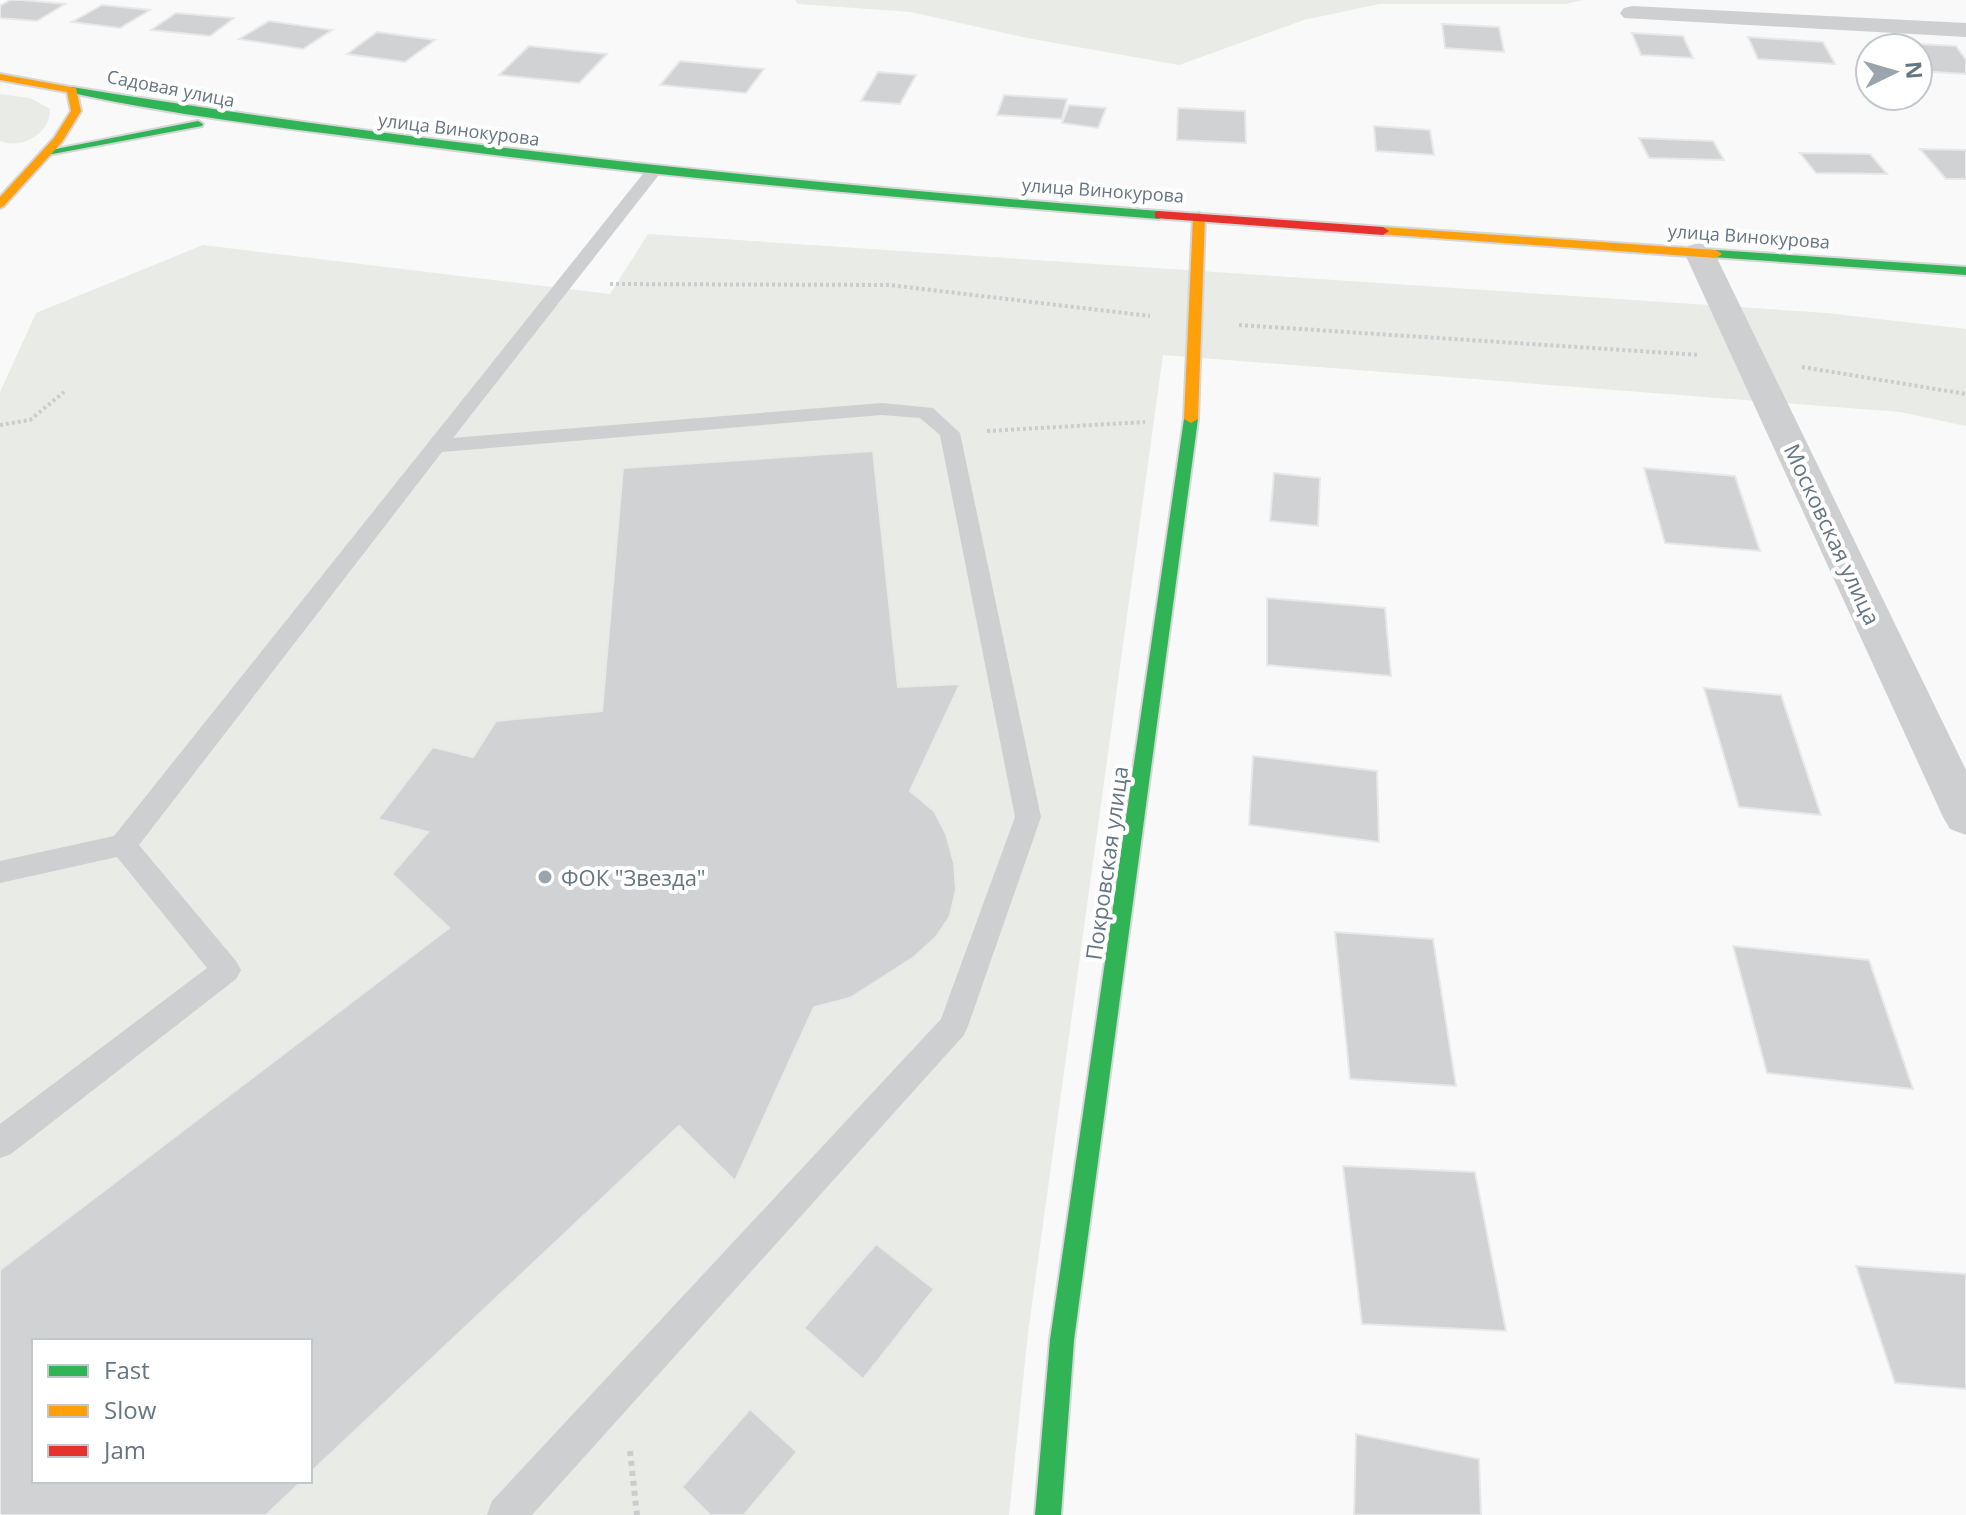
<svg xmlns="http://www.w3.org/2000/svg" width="1966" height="1515" viewBox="0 0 1966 1515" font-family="'Open Sans',sans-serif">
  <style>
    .green { fill: #e8ebe6; fill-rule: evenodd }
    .building { fill: #d0d2d3; stroke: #e8e8e8; stroke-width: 2 }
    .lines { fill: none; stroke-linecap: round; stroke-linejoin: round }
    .fast-casing { stroke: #d5d6d7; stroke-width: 4 }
    .slow-casing { stroke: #d5d6d7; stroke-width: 4 }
    .jam-casing { stroke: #d5d6d7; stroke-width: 4 }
    .path-far1 { stroke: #cbcccd; stroke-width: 4; stroke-dasharray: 3 3; stroke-linecap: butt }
    .path { stroke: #cbcccd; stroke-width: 6; stroke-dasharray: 5 5; stroke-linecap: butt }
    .lane { fill: #cecfd0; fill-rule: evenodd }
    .street { fill: #cecfd0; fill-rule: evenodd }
    .fast { fill: #30b455; fill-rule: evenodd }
    .slow { fill: #ff9f0a; fill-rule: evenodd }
    .jam { fill: #e5322d; fill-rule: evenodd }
    .poi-dot { fill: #99a4ac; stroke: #fff; stroke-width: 3 }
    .labels { text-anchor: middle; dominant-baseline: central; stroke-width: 8; stroke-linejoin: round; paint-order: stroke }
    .far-street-label { font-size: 18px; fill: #657683; stroke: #fff }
    .street-label { font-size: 22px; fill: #657683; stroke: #fff }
    .poi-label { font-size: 22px; fill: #657683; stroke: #fff; text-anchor: start }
  </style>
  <rect width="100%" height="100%" fill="#f9f9f9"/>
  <g class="green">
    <path d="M 795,0 L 1583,0 L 1565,4 L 1379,4 L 1304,20 L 1179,65 L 1027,38 L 911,12 L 798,4 Z"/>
    <path d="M 0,94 L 30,98 L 50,109 C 51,133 22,150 0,141 Z"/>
    <path d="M 648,234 L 1827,313 L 1966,329 L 1966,426 L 1900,412 L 1163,355 L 1028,1333 L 1009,1515 L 0,1515 L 0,392 L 36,313 L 203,245 L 610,294 ZM 34,1341 L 310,1341 L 310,1481 L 34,1481 Z"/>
  </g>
  <g class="building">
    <path d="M 10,0 L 22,0 L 65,4 L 37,21 L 0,18 L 0,6 Z"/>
    <path d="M 102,5 L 150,10 L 120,28 L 72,22 Z"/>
    <path d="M 176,13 L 234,18 L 210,36 L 151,30 Z"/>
    <path d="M 269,21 L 332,30 L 303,49 L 239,39 Z"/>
    <path d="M 1442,24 L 1499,27 L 1504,52 L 1445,48 Z"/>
    <path d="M 377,32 L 435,40 L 405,62 L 347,54 Z"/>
    <path d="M 1632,33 L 1683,36 L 1693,58 L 1641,55 Z"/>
    <path d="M 1748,37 L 1823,42 L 1835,64 L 1758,59 Z"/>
    <path d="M 1897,43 L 1956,46 L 1966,60 L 1966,74 L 1918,71 L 1918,48 L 1901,48 Z"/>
    <path d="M 529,46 L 607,54 L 579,83 L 499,75 Z"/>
    <path d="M 680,61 L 764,69 L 746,93 L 660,85 Z"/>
    <path d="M 878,72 L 916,75 L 900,104 L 861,101 Z"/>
    <path d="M 1004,95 L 1067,99 L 1062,119 L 997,115 Z"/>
    <path d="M 1069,105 L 1106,108 L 1098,128 L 1062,123 Z"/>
    <path d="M 1178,108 L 1245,111 L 1246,143 L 1177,140 Z"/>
    <path d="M 1374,126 L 1430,130 L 1434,155 L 1376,151 Z"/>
    <path d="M 1639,138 L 1713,141 L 1724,160 L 1649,158 Z"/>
    <path d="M 1920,149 L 1966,150 L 1966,179 L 1946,179 Z"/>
    <path d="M 1800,153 L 1870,154 L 1887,174 L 1816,173 Z"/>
    <path d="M 873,451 L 898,687 L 960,684 L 910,791 L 934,811 L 946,834 L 954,863 L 956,889 L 950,916 L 936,937 L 914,957 L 850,998 L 814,1007 L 735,1181 L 679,1126 L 310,1473 L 310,1341 L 34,1341 L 34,1481 L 302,1481 L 266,1515 L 0,1515 L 0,1270 L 449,928 L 392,874 L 428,832 L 378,819 L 433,747 L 473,757 L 496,721 L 602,711 L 623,468 Z"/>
    <path d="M 1644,468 L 1735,476 L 1760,551 L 1665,543 Z"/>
    <path d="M 1274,473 L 1320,478 L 1318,526 L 1270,521 Z"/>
    <path d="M 1267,598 L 1385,608 L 1391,676 L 1267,665 Z"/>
    <path d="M 1704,688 L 1781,695 L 1821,815 L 1739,807 Z"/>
    <path d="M 1253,756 L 1377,771 L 1379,842 L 1249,825 Z"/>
    <path d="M 1335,932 L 1433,939 L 1456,1086 L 1350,1079 Z"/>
    <path d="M 1733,946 L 1869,960 L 1913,1089 L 1767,1073 Z"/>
    <path d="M 1343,1166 L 1475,1172 L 1506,1331 L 1362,1324 Z"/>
    <path d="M 876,1244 L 934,1289 L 863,1379 L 804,1328 Z"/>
    <path d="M 1856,1266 L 1966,1274 L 1966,1389 L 1895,1383 Z"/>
    <path d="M 750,1409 L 797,1452 L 744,1515 L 710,1515 L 682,1487 Z"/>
    <path d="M 1356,1434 L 1479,1459 L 1481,1515 L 1354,1515 Z"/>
  </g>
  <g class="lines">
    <g class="fast-casing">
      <g id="fast">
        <path d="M 72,87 C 433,146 795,183 1159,211 L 1165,215 L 1159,219 C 908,199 658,177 408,144 C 295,129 180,117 68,92 L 67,90 Z"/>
        <path d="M 198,121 L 203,124 L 202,126 L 47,155 L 41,152 Z"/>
        <path d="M 1716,250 L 1966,267 L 1966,275 L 1712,257 L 1710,254 Z"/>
        <path d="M 1191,415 L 1198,419 L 1074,1340 L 1061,1515 L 1035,1515 L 1050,1340 L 1184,419 Z"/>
      </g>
    </g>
    <g class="slow-casing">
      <g id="slow">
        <path d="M 0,74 L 76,88 L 81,111 L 62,142 L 4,206 L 0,208 L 0,197 L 54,138 L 71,111 L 67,92 L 0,80 Z"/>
        <path d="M 1199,213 L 1205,217 L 1198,419 L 1191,423 L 1184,419 L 1193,217 Z"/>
        <path d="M 1383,227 L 1716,250 L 1722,254 L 1716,258 L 1379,234 L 1379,228 Z"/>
      </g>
    </g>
    <g class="jam-casing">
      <path id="jam" d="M 1159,211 L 1383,227 L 1389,231 L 1383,235 L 1155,218 L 1155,212 Z"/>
    </g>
    <g class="path-far1">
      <path d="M 610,284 L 889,285 L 1150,316"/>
      <path d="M 1239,325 L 1700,355"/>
      <path d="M 1802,367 L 1966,394"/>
      <path d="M 0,425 L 30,420 L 64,392"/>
      <path d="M 987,431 L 1145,422"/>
    </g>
    <path class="path" d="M 630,1451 L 637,1515"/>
    <path class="lane" d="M 652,168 L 658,170 L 658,176 L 453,438 L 882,403 L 933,408 L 960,433 L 1041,817 L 968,1026 L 964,1035 L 532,1515 L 487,1515 L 492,1501 L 941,1019 L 1015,817 L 940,435 L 920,418 L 882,415 L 442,452 L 139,845 L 236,961 L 241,970 L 236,979 L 11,1154 L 0,1158 L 0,1124 L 207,968 L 117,857 L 0,883 L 0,861 L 114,836 L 646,170 Z"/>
    <g class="street">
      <path d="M 1632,6 L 1966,23 L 1966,37 L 1624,18 L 1620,13 L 1624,8 Z"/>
      <path d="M 1699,243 L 1710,246 L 1714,252 L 1966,770 L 1966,835 L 1950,829 L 1943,817 L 1684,252 L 1688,246 Z"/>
    </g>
    <use href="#fast" class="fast"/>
    <use href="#slow" class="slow"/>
    <use href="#jam" class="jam"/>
  </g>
  <circle class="poi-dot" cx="545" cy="877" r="8"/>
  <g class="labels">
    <g class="far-street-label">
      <text transform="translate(171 88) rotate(11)">Садовая улица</text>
      <text transform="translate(459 129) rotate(7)">улица Винокурова</text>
      <text transform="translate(1103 190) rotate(4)">улица Винокурова</text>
      <text transform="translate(1749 236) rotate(4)">улица Винокурова</text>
    </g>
    <g class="street-label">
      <text transform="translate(1833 534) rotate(65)">Московская улица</text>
      <text transform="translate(1106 863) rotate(-82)">Покровская улица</text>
    </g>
    <g class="poi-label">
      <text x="561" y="877">ФОК "Звезда"</text>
    </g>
  </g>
  <rect x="32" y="1339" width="280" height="144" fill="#ffffff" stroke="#c1c8cd" stroke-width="2"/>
  <rect x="48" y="1365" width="40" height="12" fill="#30b455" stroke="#c1c8cd" stroke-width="2"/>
  <text x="104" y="1379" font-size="24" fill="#657683">Fast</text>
  <rect x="48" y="1405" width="40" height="12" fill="#ff9f0a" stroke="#c1c8cd" stroke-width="2"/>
  <text x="104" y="1419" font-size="24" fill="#657683">Slow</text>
  <rect x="48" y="1445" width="40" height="12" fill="#e5322d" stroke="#c1c8cd" stroke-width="2"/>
  <text x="104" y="1459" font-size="24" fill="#657683">Jam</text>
  <g transform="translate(1894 72) rotate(85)"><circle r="38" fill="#ffffff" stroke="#c1c8cd" stroke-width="2"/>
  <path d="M0-6L14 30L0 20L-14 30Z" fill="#99a4ac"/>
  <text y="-12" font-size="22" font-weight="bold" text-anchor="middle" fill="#657683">N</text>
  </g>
</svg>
